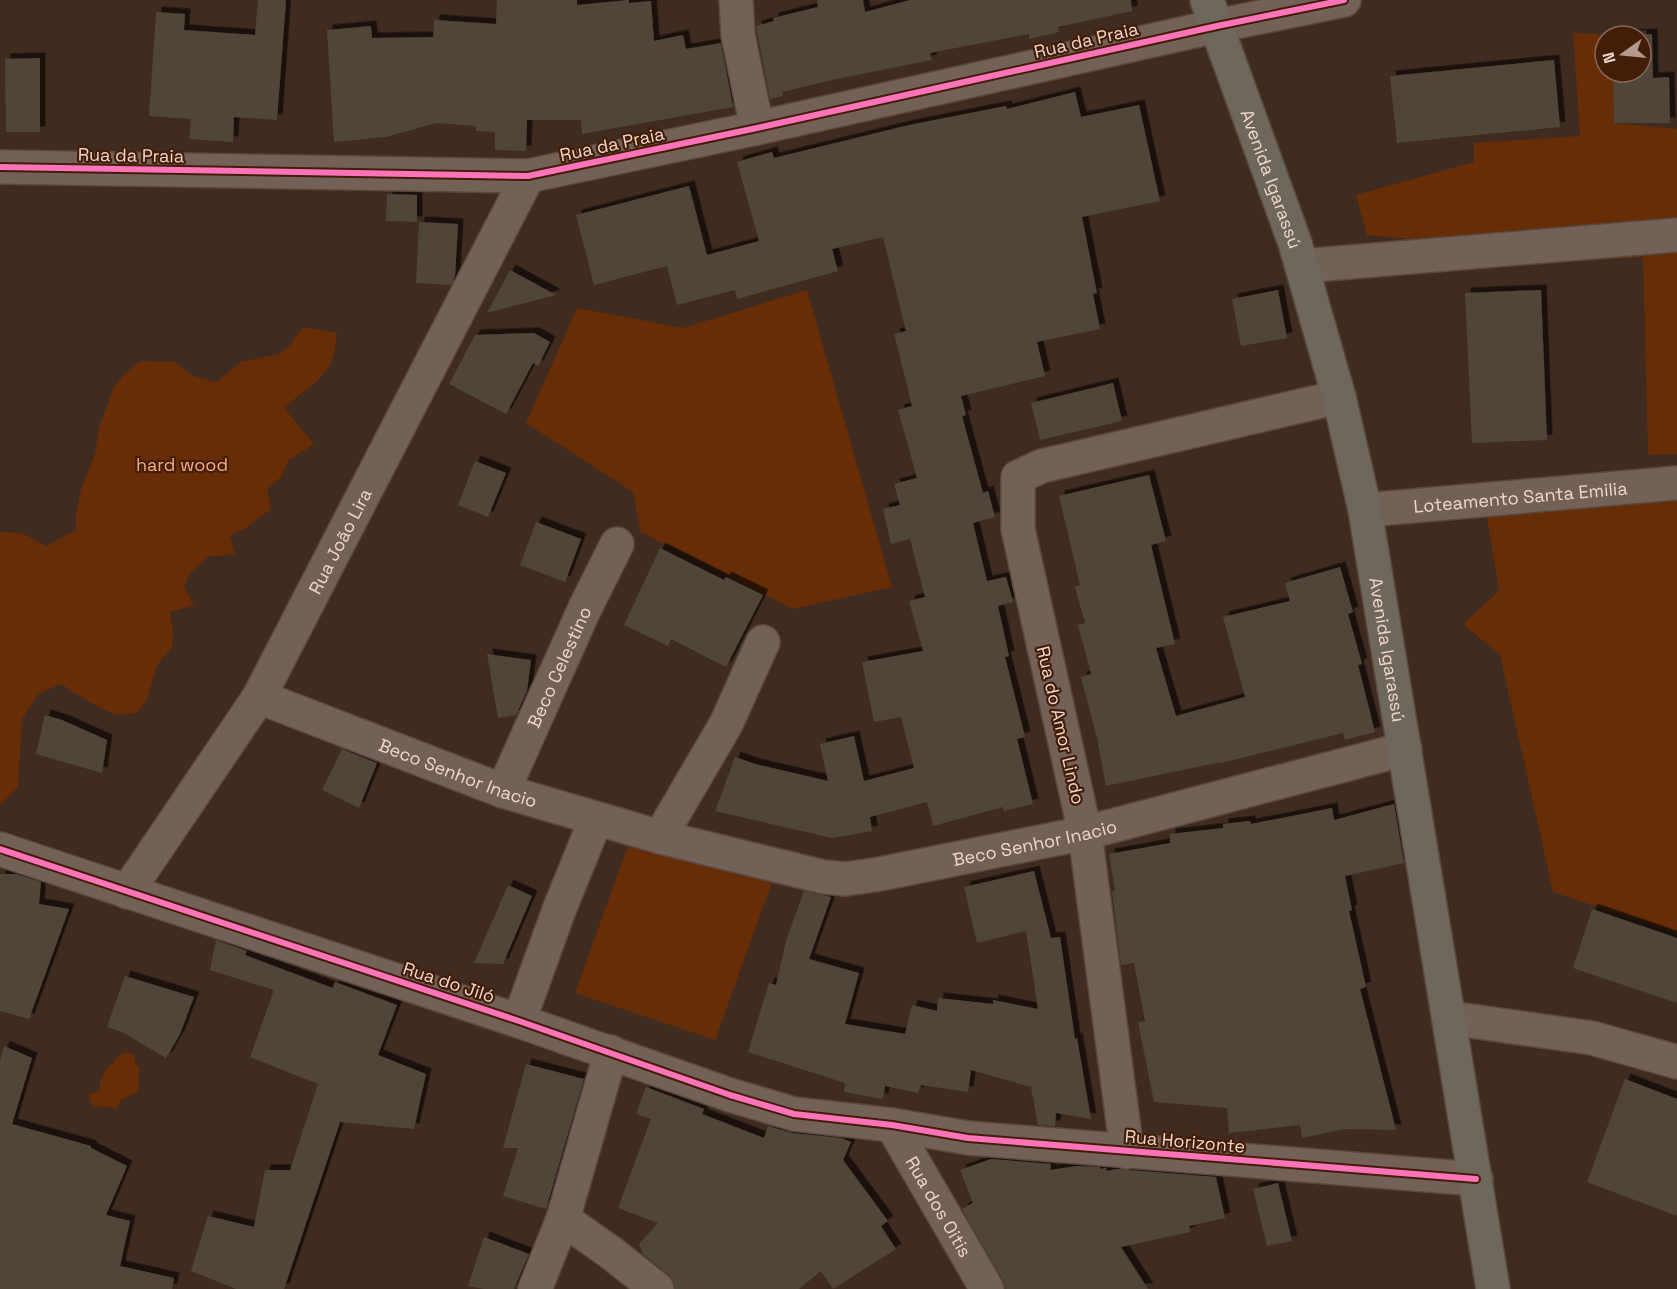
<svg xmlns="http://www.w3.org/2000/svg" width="1677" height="1289" viewBox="0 0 1677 1289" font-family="'Space Grotesk',sans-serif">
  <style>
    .green { fill: #672d06 }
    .building { fill: #504538; filter: url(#shadow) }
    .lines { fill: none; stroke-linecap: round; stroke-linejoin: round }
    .minor-casing { stroke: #5a473e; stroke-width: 36 }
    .major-casing { stroke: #5a473e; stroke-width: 36 }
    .minor { stroke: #736158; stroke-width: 33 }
    .major { stroke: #6e675c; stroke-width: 33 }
    .cycleway-casing { stroke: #421d08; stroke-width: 10 }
    .cycleway { stroke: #fb73b8; stroke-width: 6 }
    .labels { text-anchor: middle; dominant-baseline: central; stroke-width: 4.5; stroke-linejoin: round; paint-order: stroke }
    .street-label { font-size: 18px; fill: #f0d6ca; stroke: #421d08 }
    .park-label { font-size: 18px; fill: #f9aa82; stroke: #421d08 }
  </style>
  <defs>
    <filter id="shadow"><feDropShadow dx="5.5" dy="-5.5" stdDeviation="0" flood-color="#0009"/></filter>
  </defs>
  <rect width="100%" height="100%" fill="#402b20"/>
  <g class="green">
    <path d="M 1573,33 L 1612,35 L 1605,36 L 1605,72 L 1613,72 L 1614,123 L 1677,129 L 1677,454 L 1648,455 L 1643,257 L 1431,271 L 1424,240 L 1367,235 L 1356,195 L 1474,162 L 1474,143 L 1580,136 Z"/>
    <path d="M 807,290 L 892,587 L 793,609 L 641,532 L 633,492 L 526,423 L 577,308 L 683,328 Z"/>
    <path d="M 303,327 L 337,333 C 334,379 315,380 284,408 L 314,444 L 289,460 L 281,477 L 267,489 L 271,509 L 247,527 L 230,536 L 235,554 L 208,557 L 190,573 L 184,587 L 194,605 L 170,612 L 173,631 L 172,648 L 157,665 L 147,700 L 137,713 L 115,715 L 89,702 L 61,684 L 38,694 L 22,719 L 18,787 L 0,805 L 0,532 L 22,533 L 46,546 L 76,530 L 76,513 L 81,489 L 95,454 L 99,428 L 113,389 L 124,374 L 141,361 L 175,362 L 193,376 L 216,382 L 241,362 L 279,354 L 289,346 Z"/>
    <path d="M 1677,495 L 1677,933 L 1553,892 L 1500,655 L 1463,624 L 1499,591 L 1486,510 Z"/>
    <path d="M 634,829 L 775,874 L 715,1040 L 575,993 Z"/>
    <path d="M 129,1052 L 135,1056 L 135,1066 L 139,1066 L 139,1091 L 122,1099 L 117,1108 L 95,1106 L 89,1101 L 90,1094 L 99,1091 L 101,1079 L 109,1065 L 113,1064 C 116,1056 121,1053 129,1052 Z"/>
  </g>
  <g class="building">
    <path d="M 258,0 L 286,0 L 277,120 L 234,117 L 233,142 L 189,139 L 191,119 L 149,116 L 156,12 L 185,14 L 184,30 L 255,35 Z"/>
    <path d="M 497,0 L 577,0 L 577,5 L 629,0 L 629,3 L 651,1 L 654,41 L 683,35 L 686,49 L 721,43 L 733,107 L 582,134 L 581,120 L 527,120 L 526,151 L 495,150 L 495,132 L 476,131 L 476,126 L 436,123 L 386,137 L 334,142 L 327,30 L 371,26 L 372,38 L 433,37 L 434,20 L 496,24 Z"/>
    <path d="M 817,0 L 863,0 L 865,12 L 910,0 L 1131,0 L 1132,11 L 1058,27 L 1059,32 L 1029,39 L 1029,34 L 930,53 L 932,60 L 832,80 L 782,92 L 783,96 L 770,99 L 756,26 L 774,21 L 773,18 L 818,7 Z"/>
    <path d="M 1652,34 L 1653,78 L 1669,77 L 1670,123 L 1614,123 L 1613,72 L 1641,72 L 1641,36 L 1612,35 Z"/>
    <path d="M 40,58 L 40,132 L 6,132 L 5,59 Z"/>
    <path d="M 1554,60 L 1560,127 L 1397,143 L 1390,76 Z"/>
    <path d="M 1075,92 L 1081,117 L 1139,105 L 1160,201 L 1082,217 L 1097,293 L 1093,294 L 1100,329 L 1037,342 L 1045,376 L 961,396 L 966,415 L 962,416 L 983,493 L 988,491 L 995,517 L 973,523 L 987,581 L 1006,577 L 1013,602 L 998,606 L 1009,656 L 1005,657 L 1025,737 L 1017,739 L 1033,804 L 1004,811 L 1003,807 L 933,826 L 927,802 L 870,817 L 872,831 L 832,838 L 715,811 L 735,757 L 755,764 L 828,781 L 820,744 L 854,736 L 864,781 L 914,768 L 901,717 L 874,722 L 862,662 L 923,651 L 909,601 L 925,597 L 910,539 L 891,544 L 883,509 L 900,505 L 894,484 L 917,478 L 898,410 L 912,406 L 894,334 L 906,331 L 883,237 L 832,249 L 838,271 L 737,299 L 735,290 L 677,305 L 667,266 L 594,285 L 576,215 L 689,186 L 707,255 L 759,241 L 737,162 L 772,152 L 774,158 L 909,125 L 1006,106 L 1007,109 Z"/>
    <path d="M 387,194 L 417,195 L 417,222 L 386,221 Z"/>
    <path d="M 419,222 L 458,224 L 455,276 L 451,285 L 416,283 Z"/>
    <path d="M 510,270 L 556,295 L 487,313 Z"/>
    <path d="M 1278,290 L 1287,338 L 1241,346 L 1232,299 Z"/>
    <path d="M 1541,290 L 1547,440 L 1472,443 L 1465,293 Z"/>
    <path d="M 534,333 L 550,342 L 538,366 L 533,363 L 506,414 L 449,384 L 475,335 Z"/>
    <path d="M 1113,383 L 1122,421 L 1040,440 L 1031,403 Z"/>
    <path d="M 475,461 L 506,473 L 488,517 L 458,505 Z"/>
    <path d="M 1149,475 L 1166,541 L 1151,545 L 1175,644 L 1156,648 L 1176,716 L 1245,697 L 1223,617 L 1290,601 L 1285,583 L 1340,567 L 1353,612 L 1348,614 L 1362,664 L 1358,665 L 1375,732 L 1345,740 L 1343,733 L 1221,763 L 1221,762 L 1106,786 L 1097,738 L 1081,677 L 1091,674 L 1078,625 L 1085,623 L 1075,587 L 1080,585 L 1059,496 Z"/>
    <path d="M 536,522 L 581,539 L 565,582 L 520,565 Z"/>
    <path d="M 660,548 L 724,580 L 726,577 L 763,595 L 726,667 L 671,639 L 668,646 L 624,625 Z"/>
    <path d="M 487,654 L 531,660 L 527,691 L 516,715 L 498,718 Z"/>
    <path d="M 45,715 L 62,720 L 107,740 L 102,773 L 36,754 Z"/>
    <path d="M 342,749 L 377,763 L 359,808 L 322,790 Z"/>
    <path d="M 1394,804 L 1404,863 L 1345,876 L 1352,910 L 1349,911 L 1366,987 L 1360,989 L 1396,1130 L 1344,1129 L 1302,1138 L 1300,1125 L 1229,1133 L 1227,1108 L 1154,1102 L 1138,1022 L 1145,1021 L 1134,963 L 1121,965 L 1112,891 L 1115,891 L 1109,854 L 1170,843 L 1170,834 L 1223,828 L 1223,824 L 1250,821 L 1251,824 L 1332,808 L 1334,820 Z"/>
    <path d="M 1034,871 L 1051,938 L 1060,937 L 1075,1039 L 1077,1038 L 1091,1119 L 1056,1113 L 1055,1126 L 1038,1125 L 1031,1087 L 971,1070 L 968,1092 L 921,1085 L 918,1093 L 885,1086 L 883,1099 L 844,1092 L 845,1083 L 748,1052 L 769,983 L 776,985 L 786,941 L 804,891 L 831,897 L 809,959 L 859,973 L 845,1024 L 905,1034 L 912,1005 L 937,1011 L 938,998 L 993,1004 L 993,1000 L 1038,1009 L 1026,931 L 977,943 L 964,887 Z"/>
    <path d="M 0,874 L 16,874 L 41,882 L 39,904 L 69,909 L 29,1019 L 0,1011 Z"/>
    <path d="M 508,885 L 532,896 L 503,964 L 474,963 Z"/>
    <path d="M 1592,909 L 1677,938 L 1677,1003 L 1573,968 Z"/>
    <path d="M 216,940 L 247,951 L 245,955 L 306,978 L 333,988 L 335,982 L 397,1005 L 378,1055 L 426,1074 L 414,1129 L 340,1122 L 284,1289 L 236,1289 L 191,1271 L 208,1216 L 254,1227 L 265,1170 L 290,1170 L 318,1084 L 250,1057 L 274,990 L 210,970 Z"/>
    <path d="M 125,976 L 194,997 L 180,1034 L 166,1058 L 124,1033 L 107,1027 Z"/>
    <path d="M 4,1046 L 32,1058 L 12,1124 L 91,1146 L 91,1148 L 127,1166 L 106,1215 L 130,1221 L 120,1266 L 174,1278 L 172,1289 L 0,1289 L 0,1061 Z"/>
    <path d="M 526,1064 L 584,1079 L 546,1209 L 503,1196 L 518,1148 L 503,1148 Z"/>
    <path d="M 1625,1079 L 1677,1099 L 1677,1216 L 1587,1182 Z"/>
    <path d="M 646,1087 L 704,1109 L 702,1114 L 764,1138 L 768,1126 L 792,1133 L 841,1138 L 851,1142 L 843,1160 L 888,1221 L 881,1226 L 896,1249 L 833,1289 L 821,1271 L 799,1289 L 675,1289 L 674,1282 L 669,1275 L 643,1254 L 639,1244 L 658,1223 L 618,1208 L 651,1119 L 636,1114 Z"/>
    <path d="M 991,1159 L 1051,1164 L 1050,1170 L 1077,1166 L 1100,1167 L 1100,1169 L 1106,1168 L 1107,1171 L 1117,1169 L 1216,1177 L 1225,1218 L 1189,1226 L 1190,1232 L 1121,1247 L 1148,1289 L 1006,1289 L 1003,1280 L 962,1209 L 973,1203 L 960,1170 Z"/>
    <path d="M 1278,1183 L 1292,1241 L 1267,1246 L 1253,1189 Z"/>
    <path d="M 484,1237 L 529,1254 L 514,1289 L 484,1289 L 468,1286 Z"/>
  </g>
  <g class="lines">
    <g class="minor-casing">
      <g id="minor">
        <path d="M 736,0 L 738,35 L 757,128"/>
        <path d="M 0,167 L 528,176 L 757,128 L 1217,26 L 1344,0"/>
        <path d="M 1302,266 L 1677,235"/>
        <path id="s1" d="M 1365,510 L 1677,483"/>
        <path id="s2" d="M 259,697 L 503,791 L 660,837 L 824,877 L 846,879 L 880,874 L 1085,833 L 1405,749"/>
        <path id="s3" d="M 503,791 L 585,608 L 617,544"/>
        <path d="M 660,837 L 726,724 L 763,642"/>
        <path d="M 0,849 L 519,1021 L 730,1095 L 794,1114 L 892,1125 L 968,1138 L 1476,1179"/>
        <path id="s4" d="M 127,892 L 259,697 L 528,176"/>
        <path d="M 1450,1018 L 1592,1038 L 1677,1062"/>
        <path d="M 519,1021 L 559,910 L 596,819"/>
        <path id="s5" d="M 892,1125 L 987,1289"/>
        <path d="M 1127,1152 L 1085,833 L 1018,529 L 1018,477 L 1042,466 L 1339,397"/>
        <path d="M 563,1219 L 610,1252 L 657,1289"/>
        <path d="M 535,1289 L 563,1219 L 611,1052"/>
      </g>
    </g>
    <g class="major-casing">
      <g id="major">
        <path id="s6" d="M 1207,0 L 1295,243 L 1339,397 L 1365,510 L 1493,1289"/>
      </g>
    </g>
    <use href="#minor" class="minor"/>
    <use href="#major" class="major"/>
    <g class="cycleway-casing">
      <g id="cycleway">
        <path d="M 0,167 L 528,176 L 757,128 L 1217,26 L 1344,0"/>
        <path d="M 0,849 L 519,1021 L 730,1095 L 794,1114 L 892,1125 L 968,1138 L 1476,1179"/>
      </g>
    </g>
    <use href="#cycleway" class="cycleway"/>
  </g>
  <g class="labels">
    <g class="street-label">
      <text transform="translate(1086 40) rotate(-13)">Rua da Praia</text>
      <text transform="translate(612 144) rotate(-12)">Rua da Praia</text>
      <text transform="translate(131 155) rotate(1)">Rua da Praia</text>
      <text stroke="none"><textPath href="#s6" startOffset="190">Avenida Igarassú</textPath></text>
      <text stroke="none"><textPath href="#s1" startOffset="156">Loteamento Santa Emilia</textPath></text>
      <text stroke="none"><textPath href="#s4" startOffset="411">Rua João Lira</textPath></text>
      <text stroke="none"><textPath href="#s6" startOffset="676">Avenida Igarassú</textPath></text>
      <text stroke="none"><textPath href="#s3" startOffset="136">Beco Celestino</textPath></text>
      <text transform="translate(1061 725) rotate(77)">Rua do Amor Lindo</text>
      <text stroke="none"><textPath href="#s2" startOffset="213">Beco Senhor Inacio</textPath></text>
      <text stroke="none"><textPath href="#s2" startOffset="808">Beco Senhor Inacio</textPath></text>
      <text transform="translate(449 982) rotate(18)">Rua do Jiló</text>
      <text transform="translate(1185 1141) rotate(5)">Rua Horizonte</text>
      <text stroke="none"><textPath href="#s5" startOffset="94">Rua dos Oitis</textPath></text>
    </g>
    <g class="park-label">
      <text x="182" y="464">hard wood</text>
    </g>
  </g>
  <g transform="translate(1623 54) rotate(255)"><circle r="28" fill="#421d08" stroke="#886756" stroke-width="1.5"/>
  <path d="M0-4.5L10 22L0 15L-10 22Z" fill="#b29a8e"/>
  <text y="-9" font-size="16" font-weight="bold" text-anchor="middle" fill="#f0d6ca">N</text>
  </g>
</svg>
